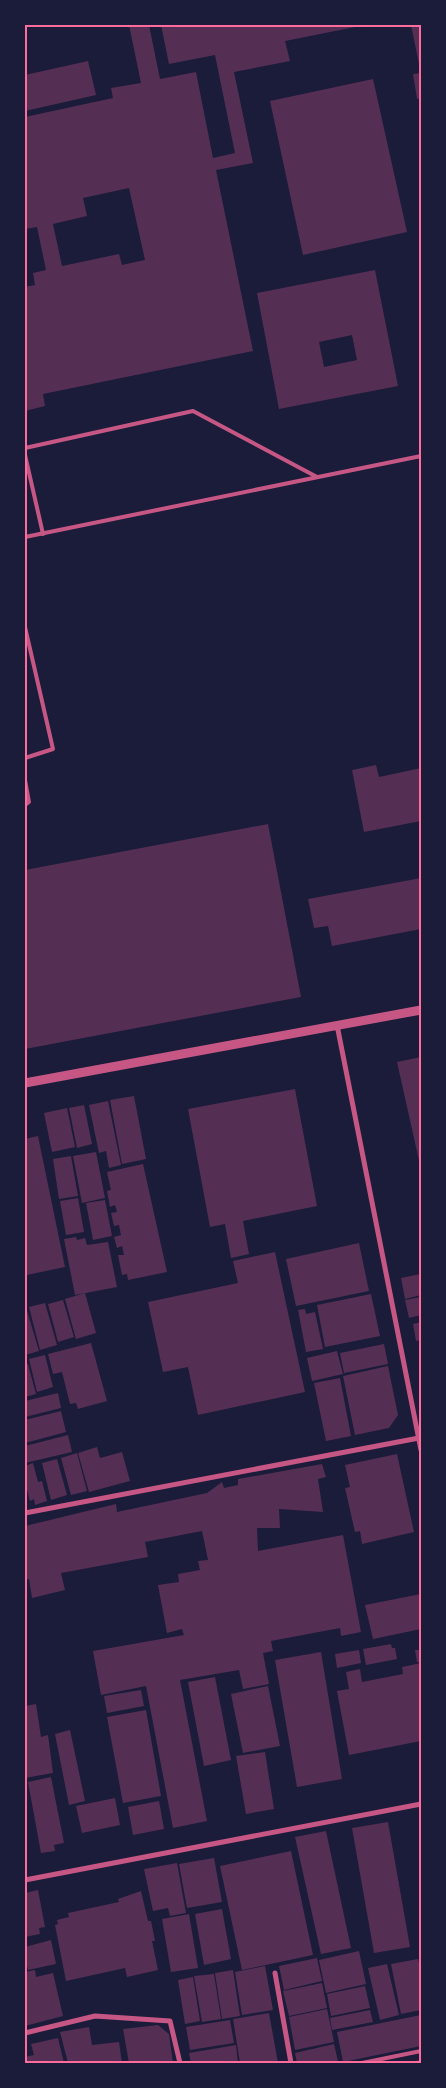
<svg xmlns="http://www.w3.org/2000/svg" width="446" height="2088" viewBox="0 0 446 2088" font-family="Montserrat,sans-serif">
  <style>
    .building { fill: #542f53; fill-rule: evenodd }
    .lines { fill: none; stroke-linecap: round; stroke-linejoin: round }
    .service { stroke: #c65784; stroke-width: 4 }
    .minor { stroke: #c65784; stroke-width: 5 }
    .tertiary { stroke: #c65784; stroke-width: 9 }
    .neatline { fill: none; stroke: #ff6b9d; stroke-width: 2 }
  </style>
  <rect width="100%" height="100%" fill="#1b1b3a"/>
  <g class="building">
    <path d="M 129,25 L 149,25 L 160,79 L 196,72 L 213,158 L 235,153 L 215,55 L 169,64 L 161,25 L 360,26 L 285,41 L 290,61 L 234,72 L 253,163 L 216,170 L 253,351 L 43,394 L 45,406 L 25,411 L 25,287 L 35,285 L 33,273 L 46,270 L 37,227 L 25,229 L 25,117 L 113,98 L 111,88 L 141,83 ZM 129,188 L 145,260 L 122,265 L 119,254 L 62,266 L 53,224 L 87,216 L 83,198 Z"/>
    <path d="M 411,25 L 421,25 L 421,64 L 419,64 Z"/>
    <path d="M 88,61 L 96,95 L 25,111 L 25,75 Z"/>
    <path d="M 421,73 L 421,98 L 417,99 L 413,74 Z"/>
    <path d="M 373,79 L 407,232 L 303,255 L 270,101 Z"/>
    <path d="M 375,270 L 398,386 L 279,409 L 257,293 ZM 352,335 L 357,360 L 324,367 L 319,342 Z"/>
    <path d="M 376,765 L 379,777 L 421,768 L 421,821 L 364,832 L 352,770 Z"/>
    <path d="M 268,824 L 301,997 L 25,1049 L 25,870 Z"/>
    <path d="M 421,878 L 421,929 L 332,946 L 328,926 L 314,928 L 308,899 Z"/>
    <path d="M 421,1057 L 421,1164 L 420,1165 L 397,1062 Z"/>
    <path d="M 295,1089 L 317,1206 L 243,1221 L 249,1254 L 231,1258 L 225,1224 L 210,1227 L 188,1109 Z"/>
    <path d="M 134,1096 L 146,1159 L 122,1164 L 110,1100 Z"/>
    <path d="M 108,1101 L 121,1165 L 109,1168 L 106,1151 L 99,1153 L 89,1105 Z"/>
    <path d="M 84,1105 L 92,1144 L 77,1148 L 69,1108 Z"/>
    <path d="M 67,1108 L 75,1147 L 52,1152 L 44,1113 Z"/>
    <path d="M 38,1136 L 65,1267 L 27,1275 L 25,1266 L 25,1139 Z"/>
    <path d="M 96,1152 L 105,1198 L 82,1203 L 73,1156 Z"/>
    <path d="M 71,1156 L 78,1196 L 59,1199 L 53,1159 Z"/>
    <path d="M 143,1164 L 167,1272 L 128,1280 L 127,1274 L 122,1275 L 118,1255 L 124,1255 L 122,1246 L 117,1248 L 114,1237 L 121,1235 L 119,1225 L 114,1226 L 111,1213 L 117,1212 L 115,1205 L 110,1207 L 107,1191 L 111,1190 L 107,1172 Z"/>
    <path d="M 78,1198 L 84,1232 L 66,1235 L 60,1201 Z"/>
    <path d="M 105,1200 L 112,1236 L 93,1240 L 86,1203 Z"/>
    <path d="M 76,1237 L 77,1240 L 85,1238 L 87,1245 L 108,1242 L 117,1287 L 75,1295 L 64,1239 Z"/>
    <path d="M 359,1243 L 369,1291 L 296,1306 L 286,1259 Z"/>
    <path d="M 275,1252 L 305,1392 L 198,1415 L 188,1367 L 163,1372 L 148,1302 L 238,1283 L 233,1261 Z"/>
    <path d="M 421,1274 L 421,1295 L 405,1299 L 401,1278 Z"/>
    <path d="M 85,1293 L 96,1333 L 76,1339 L 65,1299 Z"/>
    <path d="M 371,1294 L 380,1336 L 325,1347 L 317,1305 Z"/>
    <path d="M 421,1297 L 421,1315 L 409,1318 L 405,1300 Z"/>
    <path d="M 63,1300 L 74,1337 L 58,1342 L 48,1304 Z"/>
    <path d="M 45,1303 L 57,1345 L 40,1350 L 29,1307 Z"/>
    <path d="M 25,1304 L 39,1351 L 25,1355 Z"/>
    <path d="M 305,1309 L 306,1314 L 315,1312 L 323,1349 L 306,1352 L 298,1310 Z"/>
    <path d="M 421,1322 L 421,1340 L 416,1341 L 413,1324 Z"/>
    <path d="M 91,1343 L 107,1401 L 78,1409 L 76,1403 L 70,1404 L 62,1372 L 53,1374 L 48,1354 Z"/>
    <path d="M 384,1344 L 388,1364 L 344,1373 L 340,1353 Z"/>
    <path d="M 337,1351 L 343,1374 L 312,1381 L 307,1358 Z"/>
    <path d="M 45,1355 L 53,1387 L 37,1392 L 29,1359 Z"/>
    <path d="M 28,1364 L 36,1394 L 25,1397 L 25,1365 Z"/>
    <path d="M 388,1366 L 398,1415 L 389,1428 L 355,1435 L 343,1376 Z"/>
    <path d="M 340,1378 L 351,1436 L 326,1441 L 314,1383 Z"/>
    <path d="M 58,1393 L 61,1408 L 25,1417 L 25,1401 Z"/>
    <path d="M 61,1411 L 66,1432 L 25,1443 L 25,1420 Z"/>
    <path d="M 68,1435 L 72,1452 L 25,1463 L 25,1446 Z"/>
    <path d="M 97,1447 L 100,1458 L 122,1452 L 130,1481 L 89,1492 L 78,1453 Z"/>
    <path d="M 77,1453 L 87,1491 L 71,1495 L 61,1458 Z"/>
    <path d="M 397,1454 L 414,1532 L 362,1544 L 360,1531 L 355,1532 L 345,1488 L 350,1487 L 345,1465 Z"/>
    <path d="M 57,1459 L 67,1495 L 51,1500 L 42,1463 Z"/>
    <path d="M 33,1463 L 38,1482 L 42,1481 L 47,1501 L 35,1505 L 34,1499 L 30,1501 L 25,1482 L 25,1466 Z"/>
    <path d="M 322,1464 L 326,1477 L 318,1479 L 323,1512 L 279,1509 L 280,1528 L 257,1528 L 258,1551 L 343,1535 L 361,1632 L 341,1636 L 340,1628 L 271,1641 L 273,1651 L 263,1653 L 269,1684 L 243,1689 L 239,1670 L 180,1680 L 207,1821 L 173,1828 L 146,1686 L 101,1695 L 93,1651 L 184,1635 L 182,1629 L 167,1633 L 158,1585 L 179,1582 L 178,1574 L 200,1570 L 198,1561 L 208,1560 L 202,1531 L 145,1542 L 148,1557 L 61,1573 L 65,1590 L 32,1598 L 29,1579 L 25,1580 L 25,1526 L 116,1504 L 117,1512 L 207,1493 L 222,1482 L 224,1488 L 238,1485 L 238,1479 Z"/>
    <path d="M 421,1594 L 421,1629 L 373,1639 L 365,1605 Z"/>
    <path d="M 391,1644 L 392,1648 L 395,1648 L 397,1659 L 366,1665 L 363,1649 Z"/>
    <path d="M 359,1650 L 361,1663 L 337,1668 L 335,1654 Z"/>
    <path d="M 415,1650 L 421,1650 L 421,1662 L 417,1662 Z"/>
    <path d="M 321,1652 L 342,1779 L 297,1787 L 275,1660 Z"/>
    <path d="M 421,1663 L 421,1741 L 349,1755 L 337,1691 L 349,1689 L 346,1672 L 360,1669 L 362,1682 L 403,1674 L 402,1667 Z"/>
    <path d="M 215,1677 L 231,1760 L 204,1766 L 188,1682 Z"/>
    <path d="M 268,1686 L 280,1746 L 243,1753 L 231,1694 Z"/>
    <path d="M 141,1690 L 144,1706 L 107,1713 L 104,1696 Z"/>
    <path d="M 36,1704 L 41,1737 L 48,1735 L 53,1773 L 25,1778 L 25,1706 Z"/>
    <path d="M 146,1710 L 161,1796 L 123,1803 L 107,1717 Z"/>
    <path d="M 70,1730 L 85,1801 L 69,1805 L 55,1734 Z"/>
    <path d="M 265,1752 L 274,1809 L 246,1814 L 236,1756 Z"/>
    <path d="M 51,1777 L 64,1843 L 54,1845 L 55,1851 L 41,1853 L 28,1782 Z"/>
    <path d="M 115,1798 L 120,1825 L 82,1833 L 76,1806 Z"/>
    <path d="M 159,1801 L 164,1829 L 133,1835 L 128,1807 Z"/>
    <path d="M 388,1822 L 410,1947 L 374,1953 L 352,1828 Z"/>
    <path d="M 326,1831 L 351,1948 L 321,1954 L 295,1837 Z"/>
    <path d="M 291,1851 L 313,1955 L 242,1970 L 220,1866 Z"/>
    <path d="M 214,1858 L 222,1902 L 187,1908 L 179,1864 Z"/>
    <path d="M 177,1863 L 186,1913 L 170,1916 L 168,1908 L 153,1911 L 144,1869 Z"/>
    <path d="M 38,1890 L 45,1927 L 39,1928 L 40,1934 L 25,1937 L 25,1893 Z"/>
    <path d="M 141,1891 L 148,1921 L 151,1921 L 155,1941 L 152,1941 L 158,1970 L 127,1977 L 125,1968 L 66,1981 L 55,1925 L 58,1924 L 57,1920 L 69,1917 L 68,1913 L 119,1902 L 118,1899 Z"/>
    <path d="M 222,1909 L 231,1959 L 204,1965 L 195,1914 Z"/>
    <path d="M 189,1914 L 198,1968 L 171,1972 L 162,1919 Z"/>
    <path d="M 51,1940 L 56,1964 L 28,1970 L 27,1966 L 25,1966 L 25,1947 Z"/>
    <path d="M 359,1951 L 366,1984 L 326,1993 L 319,1960 Z"/>
    <path d="M 317,1958 L 322,1981 L 284,1990 L 279,1966 Z"/>
    <path d="M 418,1959 L 421,1972 L 421,2010 L 401,2014 L 391,1964 Z"/>
    <path d="M 387,1964 L 399,2015 L 380,2020 L 368,1968 Z"/>
    <path d="M 265,1966 L 273,2010 L 242,2015 L 235,1972 Z"/>
    <path d="M 35,1970 L 36,1977 L 53,1973 L 63,2016 L 25,2026 L 25,1972 Z"/>
    <path d="M 233,1970 L 240,2016 L 222,2019 L 215,1973 Z"/>
    <path d="M 214,1974 L 221,2019 L 202,2022 L 194,1976 Z"/>
    <path d="M 193,1977 L 200,2021 L 185,2024 L 178,1980 Z"/>
    <path d="M 322,1983 L 327,2008 L 289,2016 L 283,1991 Z"/>
    <path d="M 365,1986 L 370,2008 L 331,2016 L 327,1994 Z"/>
    <path d="M 327,2009 L 334,2042 L 295,2050 L 289,2017 Z"/>
    <path d="M 370,2010 L 373,2022 L 332,2030 L 330,2018 Z"/>
    <path d="M 269,2013 L 278,2063 L 240,2063 L 233,2019 Z"/>
    <path d="M 421,2015 L 421,2046 L 343,2062 L 337,2032 Z"/>
    <path d="M 230,2020 L 234,2043 L 190,2050 L 186,2027 Z"/>
    <path d="M 158,2025 L 169,2034 L 173,2063 L 129,2063 L 123,2029 Z"/>
    <path d="M 89,2027 L 92,2045 L 119,2042 L 122,2063 L 68,2063 L 60,2032 Z"/>
    <path d="M 58,2038 L 64,2063 L 25,2063 L 25,2057 L 34,2055 L 31,2044 Z"/>
    <path d="M 334,2044 L 338,2061 L 328,2063 L 297,2063 L 295,2053 Z"/>
    <path d="M 236,2045 L 238,2063 L 191,2063 L 189,2053 Z"/>
    <path d="M 421,2060 L 421,2063 L 409,2063 L 409,2062 Z"/>
  </g>
  <g class="lines">
    <g class="service">
      <path d="M 25,448 L 193,411 L 317,477"/>
      <path d="M 25,455 L 43,534"/>
      <path d="M 25,537 L 421,456"/>
      <path d="M 25,627 L 53,749 L 25,758"/>
      <path d="M 25,780 L 29,802 L 25,805"/>
      <path d="M 362,2063 L 421,2051"/>
    </g>
    <g class="minor">
      <path d="M 337,1025 L 421,1450"/>
      <path d="M 25,1513 L 419,1438"/>
      <path d="M 25,1880 L 421,1804"/>
      <path d="M 275,1973 L 291,2063"/>
      <path d="M 25,2033 L 95,2016 L 170,2021 L 180,2063"/>
    </g>
    <path class="tertiary" d="M 25,1083 L 421,1010"/>
  </g>
  <rect width="446" height="2088" fill="none" stroke="#1b1b3a" stroke-width="52"/>
  <rect x="26" y="26" width="394" height="2036" class="neatline"/>
</svg>
